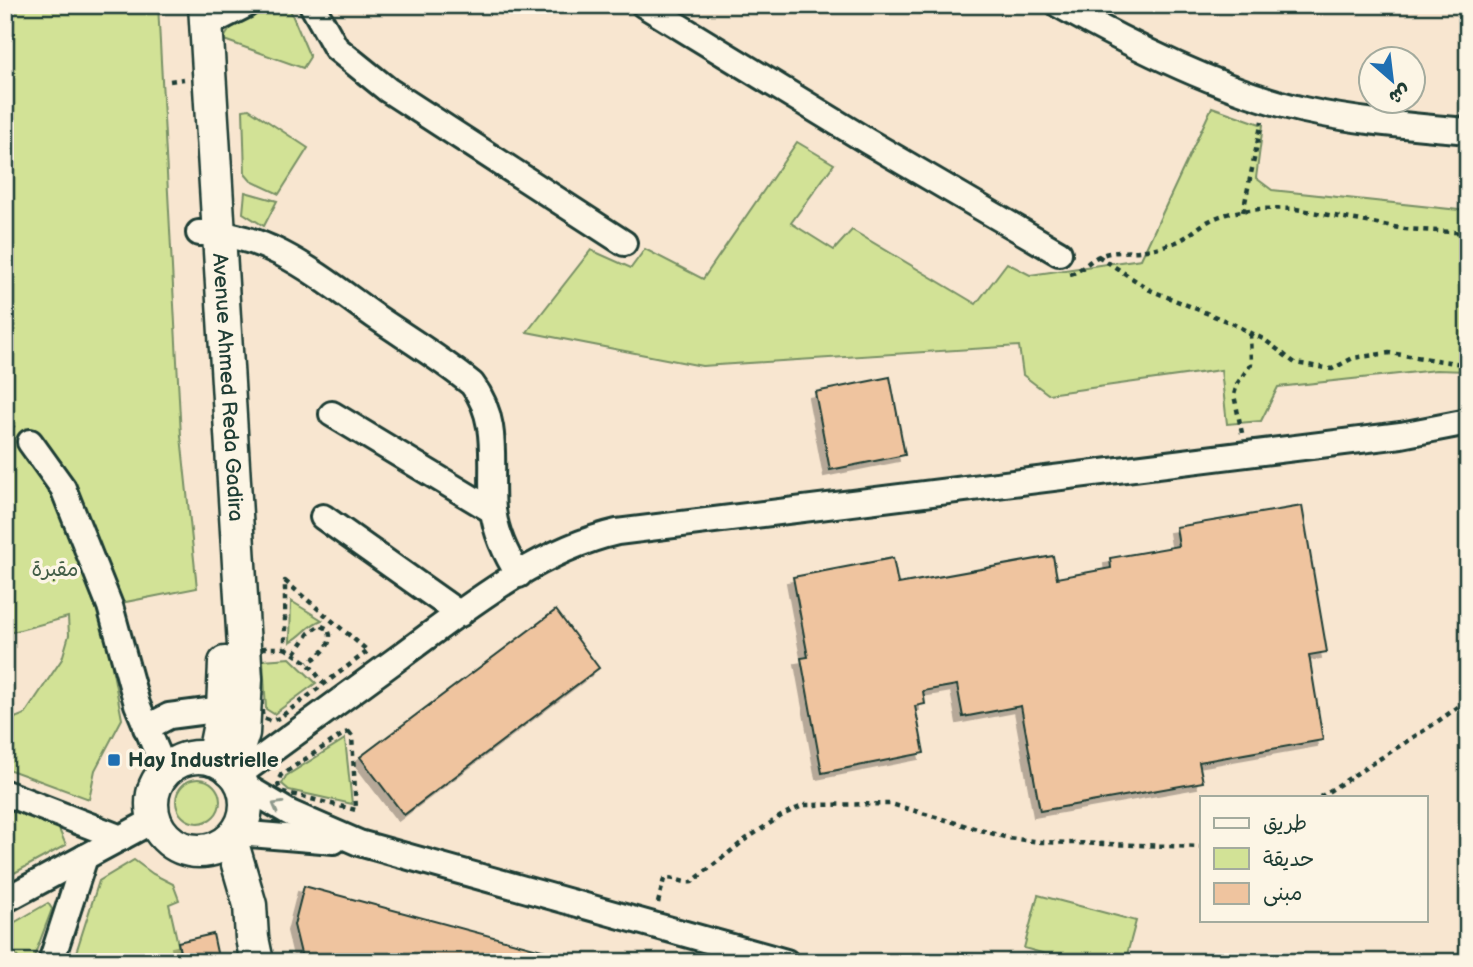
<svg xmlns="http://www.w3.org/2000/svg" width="1473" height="967" viewBox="0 0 1473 967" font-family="'Balsamiq Sans','Playpen Sans Arabic',sans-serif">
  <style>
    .green { fill: #d2e296; stroke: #789065; stroke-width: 2 }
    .building { fill: #efc49f; stroke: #1f3d34; stroke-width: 2; filter: url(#shadow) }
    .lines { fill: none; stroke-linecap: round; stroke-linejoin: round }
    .minor-casing { stroke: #1f3d34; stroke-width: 30 }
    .major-casing { stroke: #1f3d34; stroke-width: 37 }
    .path { stroke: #1f3d34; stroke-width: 4.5; stroke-dasharray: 5 5; stroke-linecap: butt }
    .minor { stroke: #fcf5e5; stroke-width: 24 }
    .major { stroke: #fcf5e5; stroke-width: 32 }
    .oneway { stroke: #8e998c }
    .poi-dot { fill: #1f6fb2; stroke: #fcf5e5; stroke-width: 2.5 }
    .labels { text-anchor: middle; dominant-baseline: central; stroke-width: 7; stroke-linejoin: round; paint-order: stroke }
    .street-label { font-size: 21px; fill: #1f3d34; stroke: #fcf5e5 }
    .park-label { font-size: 21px; fill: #435e48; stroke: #fcf5e5 }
    .poi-label { font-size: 21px; font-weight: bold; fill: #1f3d34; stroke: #fcf5e5; text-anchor: start }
  </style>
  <defs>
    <filter id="shadow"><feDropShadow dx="-6" dy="6" stdDeviation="0" flood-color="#0004"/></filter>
  </defs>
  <rect width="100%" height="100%" fill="#f8e6d0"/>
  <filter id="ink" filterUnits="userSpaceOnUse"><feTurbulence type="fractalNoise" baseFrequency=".0143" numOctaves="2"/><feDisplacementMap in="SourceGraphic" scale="14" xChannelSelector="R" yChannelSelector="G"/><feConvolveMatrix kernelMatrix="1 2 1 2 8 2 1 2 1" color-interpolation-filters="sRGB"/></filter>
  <g filter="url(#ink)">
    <g class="green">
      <path d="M 5,5 L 158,5 L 181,436 L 197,588 L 121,603 L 105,631 L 122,719 L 95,770 L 89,799 L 5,768 L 5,722 L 25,714 L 62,659 L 69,635 L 68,617 L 5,634 Z"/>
      <path d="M 270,5 L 288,5 L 310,57 L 303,68 L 224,40 C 228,23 256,13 270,5 Z"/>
      <path d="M 1212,107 L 1263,125 L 1256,178 L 1272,190 L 1468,211 L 1468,371 L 1436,370 L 1278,387 L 1261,421 L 1227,424 L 1221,370 L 1048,394 L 1023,375 L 1019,346 L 702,366 L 527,332 L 591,250 L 631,268 L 645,249 L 703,279 L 797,142 L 834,164 L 791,223 L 834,250 L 852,230 L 976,304 L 1007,263 L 1030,275 L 1141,259 Z"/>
      <path d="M 249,109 L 308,148 L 279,194 L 251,181 L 245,174 L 243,110 Z"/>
      <path d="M 245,192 L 277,201 L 264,226 L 243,213 Z"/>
      <path d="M 291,601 L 322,620 C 307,625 304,635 290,642 Z"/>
      <path d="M 290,658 L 316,683 L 274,714 L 266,709 L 263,660 Z"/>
      <path d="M 345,739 L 352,804 L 289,790 L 282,784 L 286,776 Z"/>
      <circle cx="198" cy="801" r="22"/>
      <path d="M 13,808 L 58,827 L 66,845 L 5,878 L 5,826 Z"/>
      <path d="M 134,860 L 153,874 L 173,884 L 179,900 L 169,904 L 182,962 L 73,962 L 99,881 Z"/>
      <path d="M 1038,895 L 1136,921 L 1125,962 L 1074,962 L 1024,948 Z"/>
      <path d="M 48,903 L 52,909 L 32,962 L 21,962 L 5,940 L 5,928 Z"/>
    </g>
    <g class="building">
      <path d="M 890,377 L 905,455 L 830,470 L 815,392 Z"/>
      <path d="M 1302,506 L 1327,652 L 1309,655 L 1323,740 L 1199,762 L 1203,782 L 1040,811 L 1021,706 L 963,717 L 957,685 L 923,691 L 925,704 L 915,706 L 924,753 L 822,773 L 801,658 L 808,657 L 793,577 L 893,558 L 898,584 L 1053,556 L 1057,578 L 1111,568 L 1110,558 L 1179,546 L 1176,527 Z"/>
      <path d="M 556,610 L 599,668 L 404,815 L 360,757 Z"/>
      <path d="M 304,886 L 564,956 L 563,962 L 303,962 L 294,925 Z"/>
      <path d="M 213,934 L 219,962 L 182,962 L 178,942 Z"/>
    </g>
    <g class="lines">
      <g class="minor-casing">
        <g id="minor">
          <path d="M 312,5 L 336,48 L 388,90 L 624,243"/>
          <path d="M 644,5 L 867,141 L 1059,253"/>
          <path d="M 1059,5 C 1132,46 1222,91 1304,110 C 1358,122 1413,126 1468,131"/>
          <path d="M 206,25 L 246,5"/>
          <path d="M 199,233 C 268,230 326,282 379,319 C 410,340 443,360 472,384 C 501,422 489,465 493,510 C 496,534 506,555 519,575"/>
          <path d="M 332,414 L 493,511"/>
          <path d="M 30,442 L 63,488 L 110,606 L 137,704 L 165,771"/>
          <path d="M 323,517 L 460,614"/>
          <path d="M 146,728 L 169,716 L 223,709"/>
          <path d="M 237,776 C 292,736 347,696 401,656 C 466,608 538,550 617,532 L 1401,435 L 1468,422"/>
          <path d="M 243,785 L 290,813 L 359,843 L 786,962"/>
          <path d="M 5,793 L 121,838"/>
          <path d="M 237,833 L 334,841"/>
          <path d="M 5,900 L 154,820"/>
          <path d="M 51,962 L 85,857"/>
        </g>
      </g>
      <g class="major-casing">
        <g id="major">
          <path id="s1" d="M 205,5 L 246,679 L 243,733 L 231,770"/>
          <circle cx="199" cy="804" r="47"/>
          <path d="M 213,759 L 223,709 L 225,663"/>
          <path d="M 231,840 L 250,905 L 252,938 L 257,962"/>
        </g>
      </g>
      <g class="path">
        <path d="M 170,81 L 184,79"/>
        <path d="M 1243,212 L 1262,121"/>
        <path d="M 1098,256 L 1150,290 L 1231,323 L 1265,340 L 1295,363 L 1332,369 L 1353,358 L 1389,353 L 1468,365"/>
        <path d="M 1070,274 C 1083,271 1089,259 1102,255 C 1113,251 1127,252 1139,251 C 1149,250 1160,247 1170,244 C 1187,240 1196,227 1211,220 C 1235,208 1270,208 1296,209 L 1405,229 L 1468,233"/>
        <path d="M 5,421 L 14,428"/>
        <path d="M 1242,433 L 1234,395 L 1237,384 L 1251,364 L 1250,332"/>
        <path d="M 285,581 L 368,651 L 279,718 L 271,721 L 263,718 L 262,713 L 259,648 L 285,648 Z"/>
        <path d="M 285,648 L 308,663 L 324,684"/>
        <path d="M 295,653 L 309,633 L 320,625 L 328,629 L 330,635 C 330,649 319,655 308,663"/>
        <path d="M 349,732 L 352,736 L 356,810 L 283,792 C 277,787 277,782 281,775 L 345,733 Z"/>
        <path d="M 1320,797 L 1434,724 L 1468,700"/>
        <path d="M 658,903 L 664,879 C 674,876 682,884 692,882 L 746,839 L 784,814 L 805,805 L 891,804 L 1008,838 L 1041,842 L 1202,847"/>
      </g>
      <use href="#minor" class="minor"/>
      <use href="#major" class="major"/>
    </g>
    <defs><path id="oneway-chevron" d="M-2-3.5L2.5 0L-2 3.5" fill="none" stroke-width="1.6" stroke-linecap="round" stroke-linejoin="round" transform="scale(1.75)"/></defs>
    <use class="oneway" href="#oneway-chevron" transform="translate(277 806) rotate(-151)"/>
  </g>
  <rect class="poi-dot" x="107" y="753" width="14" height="14" rx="3.5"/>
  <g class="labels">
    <g class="street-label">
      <text stroke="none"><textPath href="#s1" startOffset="383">Avenue Ahmed Reda Gadira</textPath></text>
    </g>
    <g class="park-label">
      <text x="55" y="569">مقبرة</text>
    </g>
    <g class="poi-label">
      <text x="128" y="760">Hay Industrielle</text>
    </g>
  </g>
  <rect width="1473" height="967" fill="none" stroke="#fcf5e5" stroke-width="28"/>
  <rect x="14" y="14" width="1445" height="939" fill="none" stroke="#1f3d34" stroke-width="2.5" filter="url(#ink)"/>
  <rect x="1200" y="796" width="228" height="126" fill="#fcf5e5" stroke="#a4ab9e" stroke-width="2"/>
  <rect x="1214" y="818" width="35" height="10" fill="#fcf5e5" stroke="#a4ab9e" stroke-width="2"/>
  <text x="1263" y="830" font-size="21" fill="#1f3d34">طريق</text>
  <rect x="1214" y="848" width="35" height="21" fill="#d2e296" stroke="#a4ab9e" stroke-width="2"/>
  <text x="1263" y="866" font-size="21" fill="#1f3d34">حديقة</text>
  <rect x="1214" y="883" width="35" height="21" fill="#efc49f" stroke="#a4ab9e" stroke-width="2"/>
  <text x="1263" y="900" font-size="21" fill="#1f3d34">مبنى</text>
  <g transform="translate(1392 80) rotate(152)"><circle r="33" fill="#fcf5e5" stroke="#a4ab9e" stroke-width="2"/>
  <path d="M0-5L12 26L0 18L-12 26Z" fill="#1f6fb2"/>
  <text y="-10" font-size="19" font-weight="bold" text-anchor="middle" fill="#1f3d34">ش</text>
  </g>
</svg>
